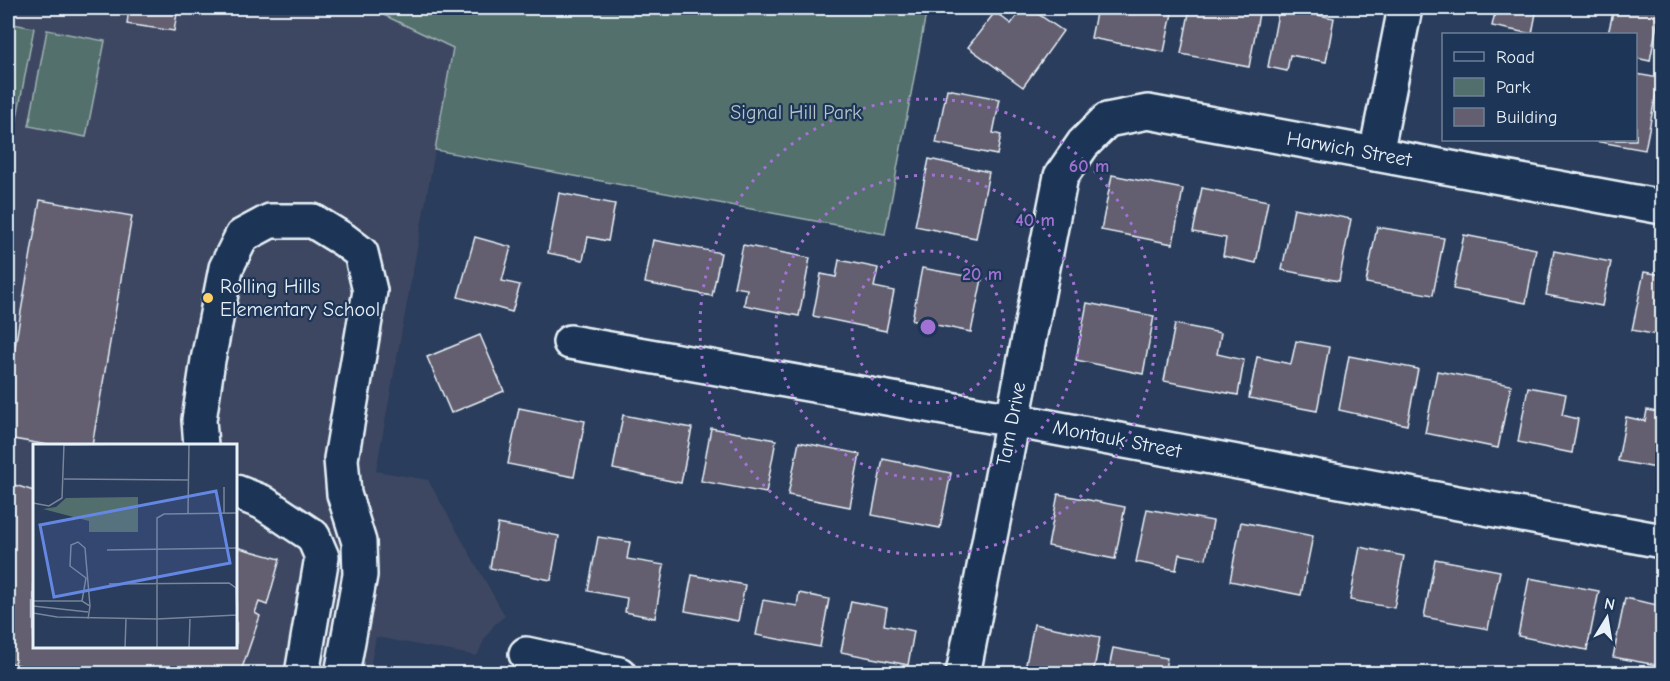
<svg xmlns="http://www.w3.org/2000/svg" width="1670" height="681" viewBox="0 0 1670 681" font-family="'Comic Neue',sans-serif">
  <style>
    .built { fill: #3c4762; fill-rule: evenodd }
    .green { fill: #536f6d; stroke: #9eb0b2; stroke-width: 1.5 }
    .building { fill: #635f70; stroke: #e8f1f8; stroke-width: 1.5 }
    .lines { fill: none; stroke-linecap: round; stroke-linejoin: round }
    .minor-casing { stroke: #e8f1f8; stroke-width: 38 }
    .minor { stroke: #1d3557; stroke-width: 33 }
    .ring { fill: none; stroke: #a171d3; stroke-width: 3; stroke-dasharray: 3 6 }
    .poi-dot { fill: #ffd166; stroke: #1d3557; stroke-width: 2 }
    .labels { text-anchor: middle; dominant-baseline: central; stroke-width: 4.5; stroke-linejoin: round; paint-order: stroke }
    .park-label { font-size: 20px; fill: #b4c4c7; stroke: #1d3557 }
    .street-label { font-size: 20px; fill: #e8f1f8; stroke: #1d3557 }
    .poi-label { font-size: 20px; fill: #e8f1f8; stroke: #1d3557; text-anchor: start }
    .inset-road { fill: none; stroke: #77859a; stroke-width: 1.5 }
    .view { fill: #6487e3; fill-opacity: 0.15; stroke: #6487e3; stroke-width: 3 }
    .inset-edge { fill: none; stroke: #e8f1f8; stroke-width: 3 }
    .centre { fill: #a171d3; stroke: #1d3557; stroke-width: 3 }
    .ring-label { font-size: 18px; text-anchor: middle; font-weight: bold; fill: #a171d3; stroke: #1d3557; stroke-width: 4.5; stroke-linejoin: round; paint-order: stroke }
  </style>
  <rect width="100%" height="100%" fill="#2b3d5c"/>
  <filter id="ink" filterUnits="userSpaceOnUse"><feTurbulence type="fractalNoise" baseFrequency=".0167" numOctaves="2"/><feDisplacementMap in="SourceGraphic" scale="12" xChannelSelector="R" yChannelSelector="G"/><feConvolveMatrix kernelMatrix="1 2 1 2 8 2 1 2 1" color-interpolation-filters="sRGB"/></filter>
  <g filter="url(#ink)">
    <path class="built" d="M 8,8 L 369,8 L 454,48 L 376,471 L 428,480 L 505,616 L 494,625 L 484,640 L 477,656 L 376,637 L 369,673 L 8,673 ZM 34,446 L 236,446 L 236,646 L 34,646 Z"/>
    <g class="green">
      <path d="M 369,8 L 927,8 L 885,234 L 435,150 L 453,48 Z"/>
      <path d="M 8,23 L 34,28 L 16,123 L 8,122 Z"/>
      <path d="M 47,30 L 105,41 L 86,137 L 29,126 Z"/>
    </g>
    <g class="building">
      <path d="M 129,8 L 178,8 L 174,31 L 127,24 Z"/>
      <path d="M 1023,8 L 1029,8 L 1063,31 L 1023,87 L 968,47 L 995,12 L 1011,24 Z"/>
      <path d="M 1097,8 L 1173,8 L 1164,52 L 1091,38 Z"/>
      <path d="M 1190,8 L 1260,8 L 1249,67 L 1181,54 Z"/>
      <path d="M 1279,8 L 1334,18 L 1326,62 L 1290,55 L 1287,71 L 1268,67 Z"/>
      <path d="M 1496,8 L 1537,8 L 1532,34 L 1492,26 Z"/>
      <path d="M 1614,8 L 1660,8 L 1650,61 L 1636,58 L 1636,34 L 1608,34 Z"/>
      <path d="M 1636,74 L 1659,78 L 1645,150 L 1589,140 L 1636,140 Z"/>
      <path d="M 947,89 L 1000,99 L 993,133 L 1001,135 L 997,155 L 936,143 Z"/>
      <path d="M 929,159 L 989,172 L 976,238 L 915,226 Z"/>
      <path d="M 1112,175 L 1183,189 L 1173,244 L 1101,230 Z"/>
      <path d="M 1202,188 L 1268,201 L 1256,263 L 1223,256 L 1226,238 L 1193,232 Z"/>
      <path d="M 559,193 L 615,204 L 608,241 L 588,237 L 583,260 L 548,253 Z"/>
      <path d="M 40,200 L 132,216 L 92,446 L 53,446 L 8,438 L 8,388 Z"/>
      <path d="M 1294,208 L 1351,219 L 1339,281 L 1282,270 Z"/>
      <path d="M 1377,227 L 1444,238 L 1433,295 L 1366,283 Z"/>
      <path d="M 1464,235 L 1536,249 L 1526,303 L 1453,289 Z"/>
      <path d="M 475,237 L 511,247 L 502,281 L 520,285 L 512,312 L 458,297 Z"/>
      <path d="M 653,240 L 721,253 L 712,296 L 645,283 Z"/>
      <path d="M 743,245 L 810,258 L 799,316 L 744,305 L 747,289 L 734,287 Z"/>
      <path d="M 1554,251 L 1611,262 L 1602,306 L 1546,295 Z"/>
      <path d="M 839,260 L 878,268 L 874,287 L 894,291 L 886,331 L 813,316 L 821,274 L 836,277 Z"/>
      <path d="M 922,268 L 982,279 L 971,332 L 912,320 Z"/>
      <path d="M 1644,272 L 1662,275 L 1662,336 L 1632,330 Z"/>
      <path d="M 1087,303 L 1154,316 L 1143,374 L 1076,360 Z"/>
      <path d="M 1175,324 L 1221,333 L 1217,354 L 1244,360 L 1238,395 L 1164,381 Z"/>
      <path d="M 480,335 L 504,391 L 451,413 L 427,357 Z"/>
      <path d="M 1296,341 L 1329,347 L 1317,411 L 1249,398 L 1257,357 L 1291,364 Z"/>
      <path d="M 1349,356 L 1418,369 L 1407,425 L 1339,410 Z"/>
      <path d="M 1437,371 L 1511,385 L 1498,448 L 1425,433 Z"/>
      <path d="M 1528,387 L 1566,394 L 1562,415 L 1578,419 L 1572,453 L 1518,442 Z"/>
      <path d="M 519,408 L 585,421 L 574,477 L 508,464 Z"/>
      <path d="M 1647,410 L 1662,413 L 1662,469 L 1618,461 L 1626,417 L 1645,421 Z"/>
      <path d="M 623,415 L 692,428 L 681,483 L 613,469 Z"/>
      <path d="M 711,428 L 776,440 L 766,493 L 701,481 Z"/>
      <path d="M 799,442 L 860,454 L 850,507 L 788,495 Z"/>
      <path d="M 883,459 L 951,473 L 940,528 L 872,515 Z"/>
      <path d="M 8,483 L 34,491 L 34,646 L 236,646 L 236,547 L 280,559 L 267,605 L 259,602 L 255,613 L 260,616 L 240,674 L 49,674 L 8,662 Z"/>
      <path d="M 1058,494 L 1125,507 L 1115,559 L 1048,546 Z"/>
      <path d="M 1147,509 L 1213,521 L 1206,559 L 1179,554 L 1176,570 L 1136,562 Z"/>
      <path d="M 1241,522 L 1313,536 L 1301,595 L 1230,581 Z"/>
      <path d="M 498,524 L 559,536 L 551,580 L 490,568 Z"/>
      <path d="M 598,537 L 630,542 L 627,559 L 664,565 L 655,618 L 625,612 L 627,598 L 588,591 Z"/>
      <path d="M 1360,547 L 1404,556 L 1394,608 L 1350,600 Z"/>
      <path d="M 1435,559 L 1500,571 L 1488,629 L 1424,617 Z"/>
      <path d="M 692,575 L 745,585 L 738,621 L 685,611 Z"/>
      <path d="M 1529,578 L 1599,591 L 1587,650 L 1518,636 Z"/>
      <path d="M 799,593 L 829,599 L 820,647 L 756,635 L 763,600 L 797,606 Z"/>
      <path d="M 1625,598 L 1662,606 L 1662,666 L 1613,657 Z"/>
      <path d="M 851,601 L 887,608 L 884,625 L 914,631 L 908,665 L 841,652 Z"/>
      <path d="M 1034,624 L 1100,637 L 1093,674 L 1024,674 Z"/>
      <path d="M 1113,648 L 1167,658 L 1164,674 L 1108,674 Z"/>
      <path d="M 437,666 L 438,674 L 397,674 Z"/>
    </g>
    <g class="lines">
      <g class="minor-casing">
        <g id="minor">
          <path d="M 1376,154 L 1405,8"/>
          <path d="M 570,342 L 1012,420 L 1662,541"/>
          <path d="M 201,446 L 199,420 L 208,360 L 226,268 L 242,236 L 270,221 L 313,221 L 344,240 L 361,253 L 370,291 L 341,459 L 344,494 L 359,542 L 360,575 L 342,674"/>
          <path d="M 236,492 L 262,502 L 313,536 L 322,557 L 302,674"/>
          <path d="M 526,654 L 619,674"/>
          <path d="M 963,674 L 1061,176 L 1083,144 L 1107,120 L 1148,112 L 1662,207"/>
        </g>
      </g>
      <use href="#minor" class="minor"/>
    </g>
  </g>
  <g class="ring">
    <circle cx="928" cy="327" r="76"/>
    <circle cx="928" cy="327" r="152"/>
    <circle cx="928" cy="327" r="228"/>
  </g>
  <circle class="poi-dot" cx="208" cy="298" r="6"/>
  <g class="labels">
    <g class="park-label">
      <text x="796" y="112">Signal Hill Park</text>
    </g>
    <g class="street-label">
      <text transform="translate(1349 149) rotate(10)">Harwich Street</text>
      <text transform="translate(1011 424) rotate(-79)">Tam Drive</text>
      <text transform="translate(1117 439) rotate(11)">Montauk Street</text>
    </g>
    <g class="poi-label">
      <text x="220" y="286">Rolling Hills<tspan x="220" dy="23">Elementary School</tspan></text>
    </g>
  </g>
  <g transform="translate(33 444)">
    <rect width="204" height="204" fill="#2b3d5c"/>
    <path d="M 105,53 L 105,88 L 56,88 L 56,77 L 10,65 L 23,63 L 33,54 Z" fill="#536f6d"/>
    <path class="inset-road" d="M 31,1 L 92,0M 31,35 L 156,36M 191,43 L 191,69M 0,59 L 16,62 L 29,54 L 31,0M 155,69 L 156,0M 74,106 L 204,104M 76,140 L 196,139 L 203,144 L 204,171M 0,157 L 49,157 L 57,162 L 55,175M 49,157 L 53,134 L 37,122 L 38,101 L 45,98 L 52,104 L 57,162M 0,162 L 55,168M 0,169 L 24,173 L 124,175 L 204,171M 92,204 L 93,175M 124,204 L 124,74 L 131,70 L 204,69M 156,204 L 157,175"/>
    <path class="view" d="M 183,47 L 197,119 L 21,153 L 7,81 Z"/>
    <rect width="204" height="204" class="inset-edge"/>
  </g>
  <circle cx="928" cy="327" r="9" class="centre"/>
  <g class="ring-label">
    <text x="1089" y="172">60 m</text>
    <text x="1035" y="226">40 m</text>
    <text x="982" y="280">20 m</text>
  </g>
  <rect width="1670" height="681" fill="none" stroke="#1d3557" stroke-width="30"/>
  <rect x="15" y="15" width="1640" height="651" fill="none" stroke="#e8f1f8" stroke-width="2" filter="url(#ink)"/>
  <rect x="1442" y="33" width="195" height="108" fill="#1d3557" stroke="#6e8097" stroke-width="1.5"/>
  <rect x="1454" y="52" width="30" height="9" fill="#1d3557" stroke="#6e8097" stroke-width="1.5"/>
  <text x="1496" y="63" font-size="18" fill="#e8f1f8">Road</text>
  <rect x="1454" y="78" width="30" height="18" fill="#536f6d" stroke="#6e8097" stroke-width="1.5"/>
  <text x="1496" y="93" font-size="18" fill="#e8f1f8">Park</text>
  <rect x="1454" y="108" width="30" height="18" fill="#635f70" stroke="#6e8097" stroke-width="1.5"/>
  <text x="1496" y="123" font-size="18" fill="#e8f1f8">Building</text>
  <g transform="translate(1607 618) rotate(11)" stroke="#1d3557" stroke-width="4.5" paint-order="stroke">
  <path d="M0-4.5L10 22L0 15L-10 22Z" fill="#e8f1f8"/>
  <text y="-9" font-size="16" font-weight="bold" text-anchor="middle" fill="#e8f1f8">N</text>
  </g>
</svg>
